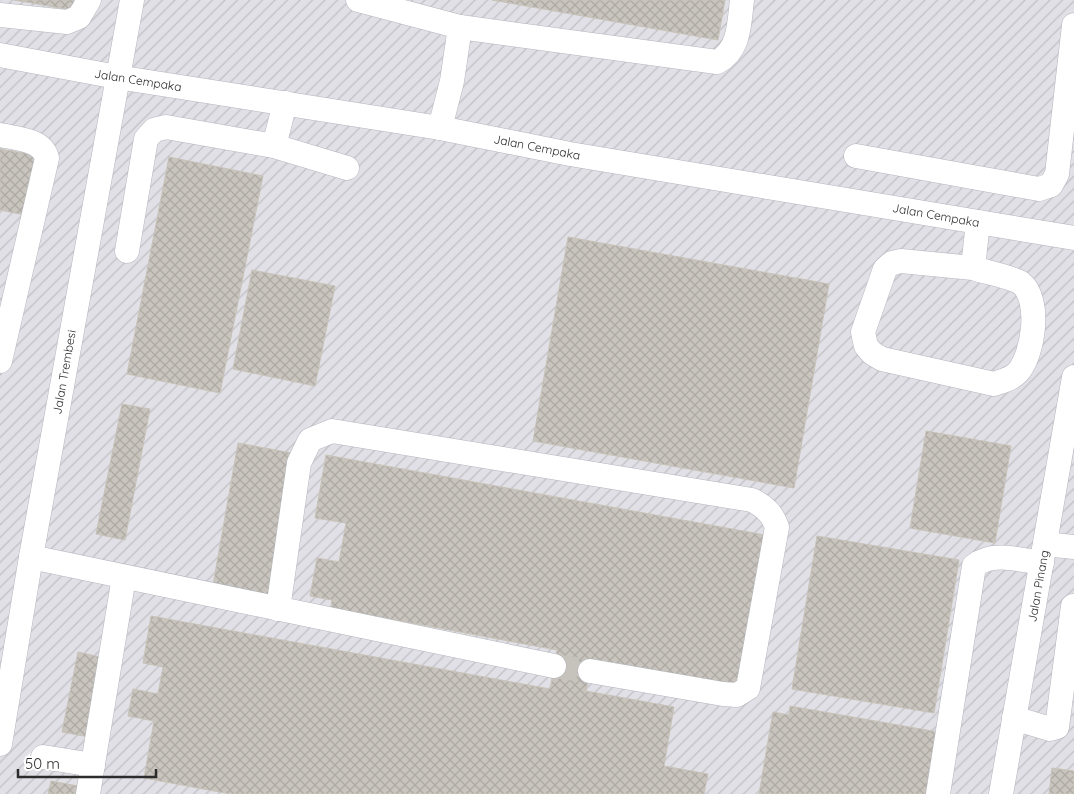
<svg xmlns="http://www.w3.org/2000/svg" width="1074" height="794" viewBox="0 0 1074 794" font-family="Quicksand,sans-serif">
  <style>
    .industrial { fill: url(#industrial-furrows) }
    .building { fill: url(#building-cross-hatch); stroke: #c8c3b9 }
    .lines { fill: none; stroke-linecap: round; stroke-linejoin: round }
    .minor-tunnel { stroke: #c6c2bc; stroke-width: 24; stroke-dasharray: 24 12; stroke-linecap: butt }
    .minor-casing { stroke: #b3b6bf; stroke-width: 25 }
    .minor { stroke: #fff; stroke-width: 24 }
    .labels { text-anchor: middle; dominant-baseline: central; stroke-width: 5; stroke-linejoin: round; paint-order: stroke }
    .street-label { font-size: 12px; fill: #2c2c2c; stroke: #fff }
  </style>
  <defs>
    <pattern id="industrial-furrows" width="10" height="10" patternUnits="userSpaceOnUse" patternTransform="scale(1.25)"><rect width="10" height="10" fill="#e1e0e6"/><path d="M-1 1l2-2M0 10L10 0M9 11l2-2" fill="none" stroke="#c1c0c5"/></pattern>
    <pattern id="building-cross-hatch" width="8" height="8" patternUnits="userSpaceOnUse" patternTransform="scale(1.25)"><rect width="8" height="8" fill="#c9c5be"/><path d="M0 0l8 8M0 8l8-8" fill="none" stroke="#ada9a3"/></pattern>
  </defs>
  <rect width="100%" height="100%" fill="#ede7e0"/>
  <rect class="industrial" x="0" y="0" width="1074" height="794"/>
  <g class="building">
    <path d="M 14,0 L 79,0 L 77,11 Z"/>
    <path d="M 492,0 L 725,0 L 718,40 Z"/>
    <path d="M 0,149 L 40,156 L 29,216 L 0,210 Z"/>
    <path d="M 169,157 L 263,176 L 220,393 L 127,374 Z"/>
    <path d="M 568,237 L 829,284 L 794,488 L 533,441 Z"/>
    <path d="M 252,270 L 335,286 L 315,386 L 233,369 Z"/>
    <path d="M 122,404 L 150,409 L 125,540 L 96,534 Z"/>
    <path d="M 926,431 L 1011,446 L 995,543 L 910,528 Z"/>
    <path d="M 238,443 L 297,454 L 272,596 L 213,585 Z"/>
    <path d="M 326,455 L 765,535 L 738,687 L 592,660 L 586,691 L 674,707 L 664,766 L 708,774 L 704,794 L 230,794 L 144,778 L 154,721 L 128,716 L 133,689 L 158,694 L 163,667 L 143,663 L 151,616 L 550,689 L 557,650 L 331,608 L 332,600 L 310,596 L 317,558 L 339,562 L 346,523 L 315,518 Z"/>
    <path d="M 817,536 L 959,560 L 934,713 L 792,689 Z"/>
    <path d="M 78,652 L 104,658 L 89,737 L 62,732 Z"/>
    <path d="M 790,706 L 938,732 L 927,794 L 759,794 L 773,712 L 789,715 Z"/>
    <path d="M 1052,768 L 1074,771 L 1074,794 L 1049,794 Z"/>
    <path d="M 51,781 L 89,788 L 88,794 L 48,794 Z"/>
  </g>
  <g class="lines">
    <path class="minor-tunnel" d="M 554,666 L 590,671"/>
    <g class="minor-casing">
      <g id="minor">
        <path d="M 358,0 L 460,27"/>
        <path d="M 0,15 L 67,22 L 79,17 L 89,0"/>
        <path d="M 0,55 L 117,77 L 440,128 L 570,154 L 1074,238"/>
        <path d="M 440,128 L 452,81 L 460,27 L 717,62 C 740,50 739,24 742,0"/>
        <path d="M 0,135 C 17,139 42,139 47,158 L 0,361"/>
        <path d="M 274,146 L 347,168"/>
        <path d="M 856,156 L 1039,189 L 1051,185 L 1057,174 L 1074,25"/>
        <path d="M 127,251 L 146,139 L 154,130 L 166,127 L 274,146 L 285,103"/>
        <path d="M 973,268 L 901,261 L 892,263 L 885,269 L 863,332 L 866,346 L 872,353 L 882,359 L 994,384 C 1002,381 1012,379 1018,372 C 1033,355 1042,300 1021,283 C 1012,277 985,272 973,268 L 978,222"/>
        <path d="M 1045,544 L 1074,547"/>
        <path d="M 31,557 L 554,666"/>
        <path d="M 278,609 L 299,463 L 310,440 L 332,431 L 752,500 C 765,507 772,513 777,527 L 748,688 L 737,695 L 723,694 L 590,671"/>
        <path d="M 1014,718 L 1050,729 L 1057,727 L 1073,606"/>
        <path d="M 0,744 L 31,557 L 132,0"/>
        <path d="M 43,757 L 93,765"/>
        <path d="M 88,794 L 124,577"/>
        <path d="M 938,794 L 974,566 C 993,551 1019,560 1042,563"/>
        <path d="M 1001,794 L 1074,377"/>
      </g>
    </g>
    <use href="#minor" class="minor"/>
  </g>
  <g class="labels">
    <g class="street-label">
      <text transform="translate(138 80) rotate(9)">Jalan Cempaka</text>
      <text transform="translate(537 147) rotate(11)">Jalan Cempaka</text>
      <text transform="translate(936 215) rotate(10)">Jalan Cempaka</text>
      <text transform="translate(64 372) rotate(-80)">Jalan Trembesi</text>
      <text transform="translate(1038 586) rotate(-80)">Jalan Pinang</text>
    </g>
  </g>
  <path d="M18 769v8h138v-8" fill="none" stroke="#2c2c2c" stroke-width="2.5"/>
  <text x="25" y="769" font-size="15" fill="#2c2c2c" stroke="#ffffff" stroke-width="4" paint-order="stroke">50 m</text>
</svg>
